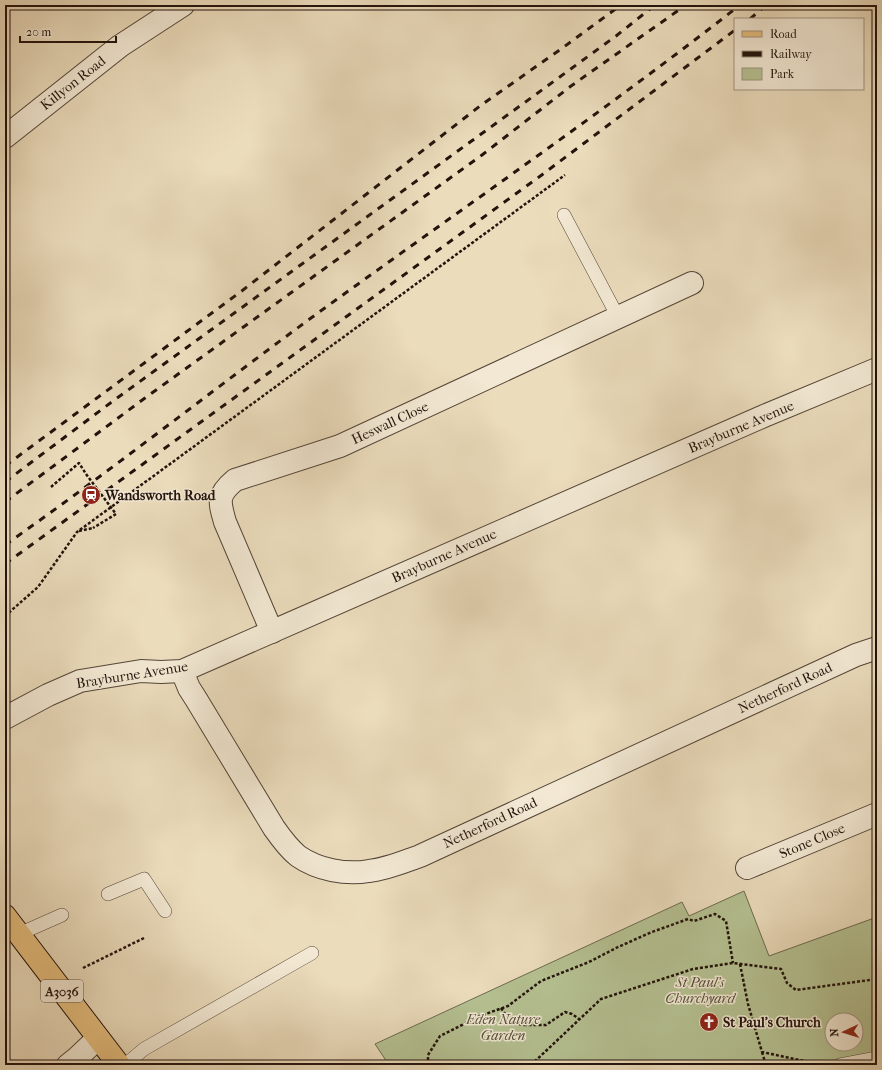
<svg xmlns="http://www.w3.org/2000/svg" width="882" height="1070" viewBox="0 0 882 1070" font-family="'IM FELL French Canon',serif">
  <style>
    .green { fill: #b5c192; stroke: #6c6a4f; fill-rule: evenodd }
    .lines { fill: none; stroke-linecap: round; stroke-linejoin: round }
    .lane-casing { stroke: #544538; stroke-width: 14 }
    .street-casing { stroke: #544538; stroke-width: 24 }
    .primary-casing { stroke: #22130c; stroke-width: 24 }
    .path { stroke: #22130c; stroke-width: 2.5; stroke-dasharray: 3 2; stroke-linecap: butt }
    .lane { stroke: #f2e8d3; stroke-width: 13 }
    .street { stroke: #f2e8d3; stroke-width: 22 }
    .primary { stroke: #e6be7e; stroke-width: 22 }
    .rail { stroke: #22130c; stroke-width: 3; stroke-dasharray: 7 7; stroke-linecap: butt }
    .path-bridge { stroke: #22130c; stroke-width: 2.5; stroke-dasharray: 3 2; stroke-linecap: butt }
    .labels { text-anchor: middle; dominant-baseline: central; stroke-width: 3; stroke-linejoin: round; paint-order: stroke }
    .shield { fill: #f2e8d3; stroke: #605348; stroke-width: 1 }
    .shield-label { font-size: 13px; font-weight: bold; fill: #22130c }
    .street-label { font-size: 14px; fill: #22130c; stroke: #f2e8d3 }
    .poi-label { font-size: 14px; font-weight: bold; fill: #22130c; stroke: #f2e8d3; text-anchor: start }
    .park-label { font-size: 14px; font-style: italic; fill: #55503b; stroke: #f2e8d3 }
  </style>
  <rect width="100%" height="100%" fill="#ebdcbc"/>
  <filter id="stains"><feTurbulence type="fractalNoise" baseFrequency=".005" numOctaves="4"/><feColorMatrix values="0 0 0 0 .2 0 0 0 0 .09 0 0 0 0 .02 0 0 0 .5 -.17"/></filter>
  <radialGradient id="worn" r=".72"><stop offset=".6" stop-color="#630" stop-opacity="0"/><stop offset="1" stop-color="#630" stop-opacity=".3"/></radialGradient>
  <path class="green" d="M 744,891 L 769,956 L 877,917 L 877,1065 L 389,1065 L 375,1044 L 682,902 L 689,916 ZM 832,1020 L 856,1020 L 856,1044 L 832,1044 Z"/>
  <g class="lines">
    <g class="lane-casing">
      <g id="lane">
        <path d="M 564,215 L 618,317"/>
        <path d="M 108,894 L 144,879 L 165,911"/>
        <path d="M 19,934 L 62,915"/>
        <path d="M 125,1065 L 144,1049 L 312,953"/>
        <path d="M 840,1065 L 877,1058"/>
      </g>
    </g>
    <g class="street-casing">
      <g id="street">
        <path d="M 5,137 L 120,46 L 183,5"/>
        <path d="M 272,632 L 225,522 C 219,501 217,495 235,480 L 340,446 L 692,283"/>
        <path d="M 182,671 L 189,688 L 196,699 L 274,828 C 281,838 288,848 298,856 C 318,870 346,875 369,871 C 387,869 403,862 420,856 L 856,655 L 877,648"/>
        <path d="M 5,718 L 48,695 L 80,681 L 141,671 L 161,672 L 182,671 L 764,416 L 877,369"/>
        <path d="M 747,868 L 877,814"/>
        <path d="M 68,1065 L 78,1057 L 97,1039"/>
      </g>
    </g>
    <g class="primary-casing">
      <path id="primary" d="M 5,916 L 119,1065"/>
    </g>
    <g class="path">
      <path d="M 51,487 L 79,463 L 86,474"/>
      <path d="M 79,531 L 93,528"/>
      <path d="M 5,616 L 38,587 L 77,532 L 565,175"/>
      <path d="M 740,964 L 748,1004 L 762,1052 L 818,1064"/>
      <path d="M 83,968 L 144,938"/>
      <path d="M 501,1008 L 510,1021 L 522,1025 L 546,1025 L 565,1012 L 572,1014 L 579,1019"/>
      <path d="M 762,1052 L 766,1065"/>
      <path d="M 428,1065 L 428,1055 L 440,1036 L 480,1016 L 508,1006 L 541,981 L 589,962 L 618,947 L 652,932 L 688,919 L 694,921 L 715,914 L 726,921 L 733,963"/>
      <path d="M 531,1065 L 601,999 L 693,969 L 733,963 L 781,969 L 787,983 L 796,990 L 877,979"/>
    </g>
    <use href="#lane" class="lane"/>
    <use href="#street" class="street"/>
    <use href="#primary" class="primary"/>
    <g class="rail">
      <path d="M 750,19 L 766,5"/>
      <path d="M 5,466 L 243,290 L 480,106 L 561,49 L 621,5"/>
      <path d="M 5,482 L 113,401 L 535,95 L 616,36 L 655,5"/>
      <path d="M 5,502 L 145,398 L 482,155 L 571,86 L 686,5"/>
      <path d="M 5,545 C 109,472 209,393 311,318 C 454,214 601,114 740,5"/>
      <path d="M 5,564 L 539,177 L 735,30"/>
    </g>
    <path class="path-bridge" d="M 86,474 L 116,514 L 93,528"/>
  </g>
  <defs>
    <g id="station-disc" transform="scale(1)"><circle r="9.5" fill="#8f2418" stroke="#f2e8d3"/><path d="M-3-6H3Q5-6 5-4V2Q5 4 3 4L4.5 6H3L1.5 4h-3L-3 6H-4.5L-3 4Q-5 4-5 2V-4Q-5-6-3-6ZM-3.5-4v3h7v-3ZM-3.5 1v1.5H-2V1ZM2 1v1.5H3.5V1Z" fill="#fff"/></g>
    <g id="church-disc" transform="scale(1)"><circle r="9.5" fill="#8f2418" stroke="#f2e8d3"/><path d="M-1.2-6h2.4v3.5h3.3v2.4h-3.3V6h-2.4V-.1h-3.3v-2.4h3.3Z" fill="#fff"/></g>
  </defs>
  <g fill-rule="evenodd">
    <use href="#station-disc" x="91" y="495"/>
    <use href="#church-disc" x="709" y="1022"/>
  </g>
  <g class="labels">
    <rect class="shield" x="41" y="980" width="42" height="22" rx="3"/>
    <g class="shield-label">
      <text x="62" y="991">A3036</text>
    </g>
    <g class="street-label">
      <text transform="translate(73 83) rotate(-38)">Killyon Road</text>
      <text transform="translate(390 423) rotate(-25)">Heswall Close</text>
      <text transform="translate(741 427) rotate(-23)">Brayburne Avenue</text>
      <text transform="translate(444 556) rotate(-24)">Brayburne Avenue</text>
      <text transform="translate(132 675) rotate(-9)">Brayburne Avenue</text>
      <text transform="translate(785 688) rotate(-25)">Netherford Road</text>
      <text transform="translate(490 823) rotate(-25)">Netherford Road</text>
      <text transform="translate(812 841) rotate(-23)">Stone Close</text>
    </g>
    <g class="poi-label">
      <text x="105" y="495">Wandsworth Road</text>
      <text x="723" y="1022">St Paul's Church</text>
    </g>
    <g class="park-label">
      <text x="700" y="982">St Paul's<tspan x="700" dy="16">Churchyard</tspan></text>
      <text x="503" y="1019">Eden Nature<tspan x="503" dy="16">Garden</tspan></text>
    </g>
  </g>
  <rect width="882" height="1070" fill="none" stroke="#ebdcbc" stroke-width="20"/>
  <rect x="6" y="6" width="870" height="1058" fill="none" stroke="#22130c" stroke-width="2"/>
  <rect x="10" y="10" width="862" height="1050" fill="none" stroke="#22130c"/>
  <rect x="734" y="18" width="130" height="72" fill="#f2e8d3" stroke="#9f9383"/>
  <rect x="742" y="31" width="20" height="6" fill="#e6be7e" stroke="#9f9383"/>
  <text x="770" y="38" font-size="12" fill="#22130c">Road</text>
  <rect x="742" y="51" width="20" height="6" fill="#22130c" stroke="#9f9383"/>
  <text x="770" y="58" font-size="12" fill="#22130c">Railway</text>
  <rect x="742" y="68" width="20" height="12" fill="#b5c192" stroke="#9f9383"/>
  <text x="770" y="78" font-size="12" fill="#22130c">Park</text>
  <g transform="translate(844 1032) rotate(266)"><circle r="19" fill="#f2e8d3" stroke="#9f9383"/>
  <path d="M0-3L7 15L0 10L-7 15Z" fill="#8f2418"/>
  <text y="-6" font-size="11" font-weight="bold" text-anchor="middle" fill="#22130c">N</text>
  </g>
  <path d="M20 36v6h96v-6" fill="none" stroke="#22130c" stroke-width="2"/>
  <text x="26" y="36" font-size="12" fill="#22130c" stroke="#f2e8d3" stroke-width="3" paint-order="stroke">20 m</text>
  <rect width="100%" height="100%" filter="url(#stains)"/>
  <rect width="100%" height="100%" fill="url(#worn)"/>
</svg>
